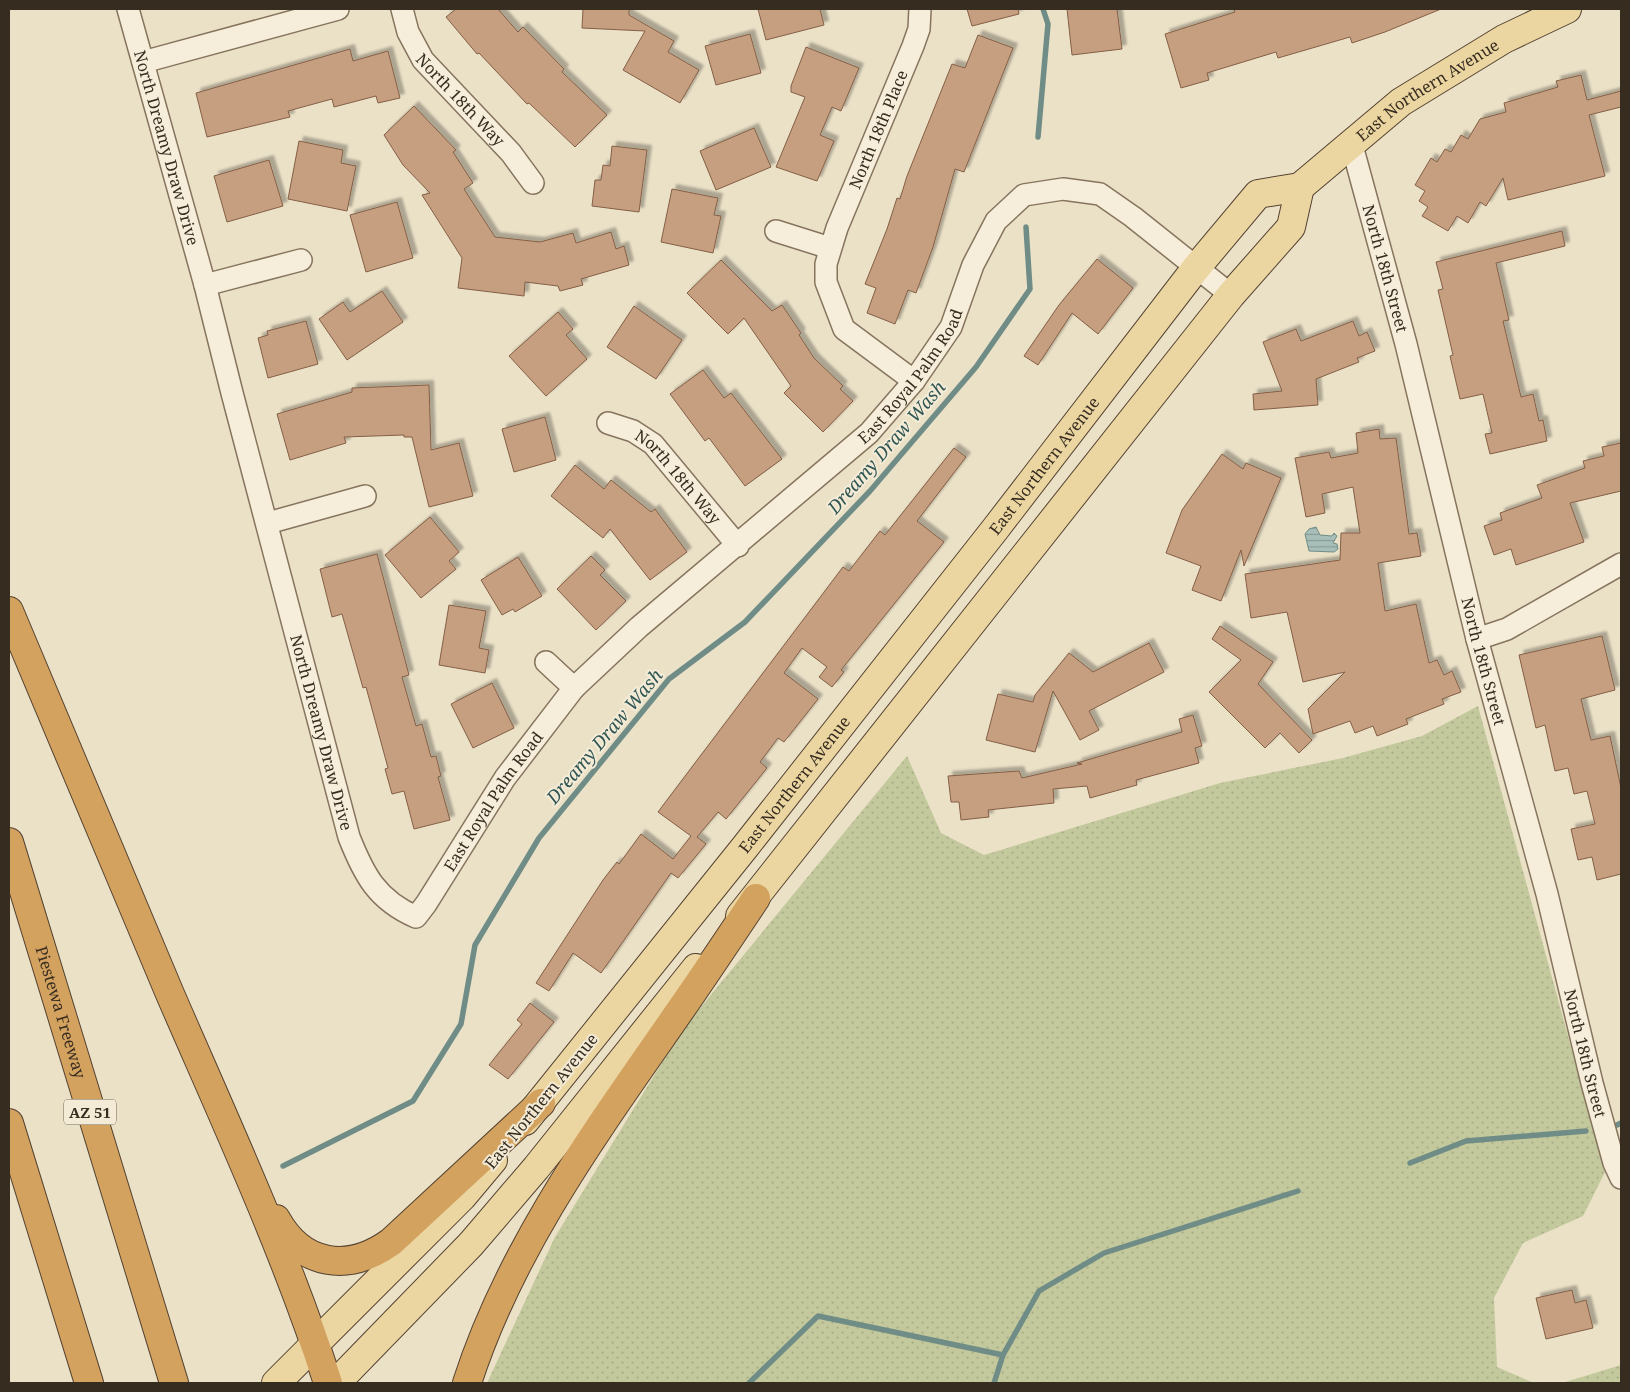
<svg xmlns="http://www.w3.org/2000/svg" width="1630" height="1392" viewBox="0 0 1630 1392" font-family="'Noto Serif',serif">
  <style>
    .grass { fill: url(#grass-dots) }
    .water { fill: url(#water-rules); stroke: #6f8d86 }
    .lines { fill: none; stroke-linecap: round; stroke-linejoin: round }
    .stream { stroke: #6f8d86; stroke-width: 5.5 }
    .building { fill: #c69e80; stroke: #835f45; filter: url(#shadow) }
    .minor-casing { stroke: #86745e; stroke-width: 24 }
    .primary-casing { stroke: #544231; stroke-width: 30 }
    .motorway-casing { stroke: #544231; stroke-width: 30 }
    .minor { stroke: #f6eeda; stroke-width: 21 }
    .primary { stroke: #ebd6a2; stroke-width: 28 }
    .motorway { stroke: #d4a25f; stroke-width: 28 }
    .labels { text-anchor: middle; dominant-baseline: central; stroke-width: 4; stroke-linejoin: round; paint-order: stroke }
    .shield { fill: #f3ebd6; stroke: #6f6557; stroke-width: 1 }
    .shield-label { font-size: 15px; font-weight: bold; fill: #372c20 }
    .street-label { font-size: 16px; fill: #372c20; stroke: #f3ebd6 }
    .water-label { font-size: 18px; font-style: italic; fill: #315654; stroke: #f3ebd6 }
  </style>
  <defs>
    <pattern id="grass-dots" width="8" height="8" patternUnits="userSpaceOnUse" patternTransform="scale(1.25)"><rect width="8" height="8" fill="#c3c99c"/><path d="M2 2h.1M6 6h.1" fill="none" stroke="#a8ad86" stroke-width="1.8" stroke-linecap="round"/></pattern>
    <pattern id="water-rules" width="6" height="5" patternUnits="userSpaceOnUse" patternTransform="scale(1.25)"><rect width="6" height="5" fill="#a8bfb9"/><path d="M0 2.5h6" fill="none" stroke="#8a9b96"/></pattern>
    <filter id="shadow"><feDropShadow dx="4.5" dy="-4.5" stdDeviation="1" flood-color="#0004"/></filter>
  </defs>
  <rect width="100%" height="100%" fill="#ebe1c7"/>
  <g class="grass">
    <path d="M 1478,706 L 1605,1172 L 1583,1216 L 1523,1243 L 1494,1298 L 1497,1367 L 1534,1383 L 487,1383 L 555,1237 L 682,1030 L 907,756 L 941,833 L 984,855 L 1220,783 L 1343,758 L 1422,736 Z"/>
    <path d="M 1621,1365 L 1621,1383 L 1562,1383 Z"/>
  </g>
  <path class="water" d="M 1316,527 L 1320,535 L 1332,536 L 1334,533 L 1337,536 L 1333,543 L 1337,544 L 1338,549 L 1334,552 L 1309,551 L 1305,534 L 1309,529 Z"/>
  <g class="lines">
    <g class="stream">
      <path d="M 1038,137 L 1048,24 L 1043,9"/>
      <path d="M 1617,1125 L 1621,1123"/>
      <path d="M 1410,1163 L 1466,1141 L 1586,1131"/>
      <path d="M 283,1166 L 413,1101 L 461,1024 L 475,945 L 539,838 L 669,679 L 745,622 L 870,491 L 976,367 L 1030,289 L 1026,227"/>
      <path d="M 749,1383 L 818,1316 L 1003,1355"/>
      <path d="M 994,1383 L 1003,1355 L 1039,1291 L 1104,1253 L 1298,1191"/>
    </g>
  </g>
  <g class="building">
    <path d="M 456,9 L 498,9 L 518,32 L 523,27 L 564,69 L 562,72 L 607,115 L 575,147 L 529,103 L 527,104 L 479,53 L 477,54 L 446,17 Z"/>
    <path d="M 583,9 L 629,9 L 629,15 L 674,41 L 668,52 L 699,70 L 680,103 L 623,70 L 645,31 L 582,28 Z"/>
    <path d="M 758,9 L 820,9 L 824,25 L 766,40 Z"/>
    <path d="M 967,9 L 1018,9 L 1019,14 L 972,26 Z"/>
    <path d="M 1067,9 L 1117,9 L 1122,49 L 1072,55 Z"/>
    <path d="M 1234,9 L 1441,9 L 1385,32 L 1352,43 L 1350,37 L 1278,58 L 1276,52 L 1207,73 L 1209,80 L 1181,88 L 1165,34 L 1235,12 Z"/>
    <path d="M 750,34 L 761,73 L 716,85 L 705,46 Z"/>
    <path d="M 978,35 L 1013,48 L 964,172 L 955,169 L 933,247 L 916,293 L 908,290 L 895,324 L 867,313 L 876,288 L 865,284 L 887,229 L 897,198 L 900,199 L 907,176 L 952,64 L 965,68 Z"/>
    <path d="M 806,47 L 859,68 L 841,111 L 832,107 L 820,135 L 834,141 L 817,181 L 776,167 L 805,97 L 791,92 L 791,86 Z"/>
    <path d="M 350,49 L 353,61 L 388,51 L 400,98 L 378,103 L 376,96 L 334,107 L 332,99 L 288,111 L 290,117 L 207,137 L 196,93 Z"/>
    <path d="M 1581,75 L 1587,100 L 1621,91 L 1621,107 L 1589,115 L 1605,176 L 1508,200 L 1503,178 L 1486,206 L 1480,202 L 1468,223 L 1457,216 L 1448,231 L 1422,216 L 1428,207 L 1419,201 L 1425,191 L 1415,185 L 1431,158 L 1437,162 L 1445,149 L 1451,152 L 1461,135 L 1468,139 L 1480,119 L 1506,112 L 1504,103 L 1558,87 L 1556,81 Z"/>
    <path d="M 414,106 L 456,150 L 453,152 L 473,183 L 464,189 L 495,237 L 540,242 L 573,233 L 576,243 L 611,232 L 616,249 L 624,246 L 629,265 L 581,279 L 583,285 L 560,291 L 558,286 L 525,282 L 524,296 L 458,288 L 462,258 L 422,195 L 430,193 L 403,165 L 384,135 Z"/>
    <path d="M 754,128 L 771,167 L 716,190 L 700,151 Z"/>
    <path d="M 299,141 L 343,150 L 341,163 L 356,166 L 347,211 L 288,199 Z"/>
    <path d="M 612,146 L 647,150 L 639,212 L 592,206 L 595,180 L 601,180 L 603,165 L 610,166 Z"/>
    <path d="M 269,160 L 283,206 L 227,222 L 214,176 Z"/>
    <path d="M 672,189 L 718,198 L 714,215 L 721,216 L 713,253 L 661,242 Z"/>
    <path d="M 397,202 L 413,258 L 366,272 L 350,215 Z"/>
    <path d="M 1562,231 L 1565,246 L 1496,263 L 1509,320 L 1503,321 L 1521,397 L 1533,394 L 1539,421 L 1543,420 L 1547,441 L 1490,454 L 1485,434 L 1492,433 L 1483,394 L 1460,399 L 1450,356 L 1453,355 L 1438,290 L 1443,289 L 1436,262 Z"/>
    <path d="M 1097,259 L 1133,288 L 1098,334 L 1072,313 L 1038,365 L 1024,356 L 1059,305 Z"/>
    <path d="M 721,260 L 772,311 L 782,305 L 801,333 L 799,335 L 814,358 L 843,386 L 840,389 L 853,401 L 823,432 L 784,393 L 791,386 L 744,318 L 728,334 L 687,293 Z"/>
    <path d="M 382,291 L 403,322 L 347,360 L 319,319 L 343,302 L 350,312 Z"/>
    <path d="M 634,306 L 682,340 L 656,379 L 607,347 Z"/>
    <path d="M 558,312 L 573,329 L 566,335 L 587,359 L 546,396 L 509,356 Z"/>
    <path d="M 306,321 L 318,364 L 268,378 L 258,338 L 268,335 L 267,331 Z"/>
    <path d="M 1353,321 L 1359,336 L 1367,332 L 1375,351 L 1357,358 L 1359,362 L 1316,379 L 1318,405 L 1254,410 L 1253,394 L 1282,391 L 1263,342 L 1296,329 L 1301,341 Z"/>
    <path d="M 703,370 L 724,398 L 731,393 L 782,459 L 745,486 L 709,438 L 705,441 L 670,394 Z"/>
    <path d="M 429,385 L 431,450 L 459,443 L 473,496 L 429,507 L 412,437 L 404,437 L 404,435 L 344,437 L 346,443 L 290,460 L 277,414 L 352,392 L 352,388 Z"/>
    <path d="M 545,417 L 556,460 L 514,472 L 502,429 Z"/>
    <path d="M 1379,429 L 1380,439 L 1396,438 L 1409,534 L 1417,533 L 1421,556 L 1378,563 L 1385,611 L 1416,604 L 1429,663 L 1437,660 L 1444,675 L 1452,671 L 1461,692 L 1442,699 L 1444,704 L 1406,719 L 1408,724 L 1377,736 L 1373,726 L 1355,733 L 1350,721 L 1313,734 L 1308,709 L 1345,672 L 1303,682 L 1287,612 L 1251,618 L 1245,574 L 1340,560 L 1341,533 L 1360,533 L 1353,487 L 1322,494 L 1325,513 L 1306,517 L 1295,458 L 1329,452 L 1331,458 L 1358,453 L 1356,433 Z"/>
    <path d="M 1621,443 L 1621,491 L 1570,503 L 1584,542 L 1516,565 L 1511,549 L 1494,555 L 1484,526 L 1502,520 L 1500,513 L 1542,498 L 1537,485 L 1585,468 L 1583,461 L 1604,456 L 1602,447 Z"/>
    <path d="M 954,448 L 966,457 L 917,521 L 944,542 L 841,670 L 844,672 L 832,687 L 819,677 L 827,667 L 802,648 L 784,673 L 818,699 L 784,742 L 778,738 L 760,762 L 767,768 L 726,819 L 718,812 L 697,837 L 706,844 L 678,878 L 671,873 L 601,973 L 573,953 L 549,991 L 536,983 L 603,880 L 617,862 L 619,864 L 641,834 L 673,859 L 691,836 L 658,812 L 843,567 L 849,571 L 880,531 L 885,535 Z"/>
    <path d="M 1222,454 L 1243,469 L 1246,463 L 1281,478 L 1244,566 L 1241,550 L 1221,601 L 1192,590 L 1201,566 L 1166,553 L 1182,510 Z"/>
    <path d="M 575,465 L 604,489 L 611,480 L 651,512 L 655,509 L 687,552 L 650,580 L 610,529 L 603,538 L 551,496 Z"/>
    <path d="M 430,517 L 459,552 L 449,561 L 456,569 L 421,598 L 385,555 Z"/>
    <path d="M 377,554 L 409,675 L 402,677 L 416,726 L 422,724 L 431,757 L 436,756 L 441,776 L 438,777 L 450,820 L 414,829 L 404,791 L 392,794 L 385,769 L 388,768 L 366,687 L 363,688 L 342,614 L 332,617 L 320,569 Z"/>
    <path d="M 591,556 L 605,570 L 600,575 L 626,601 L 596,630 L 557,589 Z"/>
    <path d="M 518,557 L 542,596 L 515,612 L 513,609 L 502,615 L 481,580 Z"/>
    <path d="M 449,605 L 486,611 L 479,648 L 489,650 L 485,673 L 439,665 Z"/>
    <path d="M 1220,626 L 1273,662 L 1258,684 L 1312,740 L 1299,753 L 1280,733 L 1265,748 L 1209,692 L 1241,660 L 1212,639 Z"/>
    <path d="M 1602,636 L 1615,690 L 1581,699 L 1591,740 L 1610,736 L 1621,788 L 1621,874 L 1597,880 L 1592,857 L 1578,860 L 1571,829 L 1595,824 L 1587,791 L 1574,794 L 1568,768 L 1555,771 L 1545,725 L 1536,728 L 1519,655 Z"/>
    <path d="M 1149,643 L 1164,672 L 1089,711 L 1099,730 L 1080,740 L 1053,691 L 1035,752 L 986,740 L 998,694 L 1033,702 L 1035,695 L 1069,653 L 1093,672 Z"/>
    <path d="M 492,683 L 514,728 L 473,748 L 451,704 Z"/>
    <path d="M 1193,715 L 1202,746 L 1195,748 L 1199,763 L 1136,780 L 1137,785 L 1090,798 L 1087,786 L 1053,789 L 1054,803 L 988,810 L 989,817 L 961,820 L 959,802 L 951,802 L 948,776 L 1019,771 L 1022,778 L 1082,764 L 1077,763 L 1182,732 L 1179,719 Z"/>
    <path d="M 530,1003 L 554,1022 L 508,1079 L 489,1065 L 522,1024 L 517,1020 Z"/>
    <path d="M 1572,1290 L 1575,1303 L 1586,1300 L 1593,1328 L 1546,1339 L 1536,1298 Z"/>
  </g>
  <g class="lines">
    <g class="minor-casing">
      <g id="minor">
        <path id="s1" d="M 128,9 L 205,285 L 232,393 L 349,837 C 364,875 377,900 416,917 L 426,904 L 505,778 L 574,688 L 639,627 L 869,433 L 914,381 L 951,327 L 973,265 L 996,221 L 1024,195 L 1063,189 L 1100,194 L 1133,217 L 1231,295"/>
        <path id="s2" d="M 402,9 L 408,32 L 423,60 L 511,153 L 533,183"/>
        <path d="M 143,62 L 338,9"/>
        <path id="s3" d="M 1351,142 L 1406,344 L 1477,639 L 1547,894 L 1592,1083 L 1614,1163 L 1621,1178"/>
        <path d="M 776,231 L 830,248"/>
        <path d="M 205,285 L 301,260"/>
        <path id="s4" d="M 914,381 L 844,329 L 826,282 L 826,264 L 837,228 L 913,46 L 919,29 L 920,9"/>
        <path id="s5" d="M 608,423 L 633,431 L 653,444 L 738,546"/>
        <path d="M 268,523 L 365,496"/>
        <path d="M 1477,639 L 1507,629 L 1621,564"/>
        <path d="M 546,662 L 574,688"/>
      </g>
    </g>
    <g class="primary-casing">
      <g id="primary">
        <path d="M 740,916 L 1231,295 L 1291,227 L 1300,187"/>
        <path id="s6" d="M 525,1121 L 745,847 L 996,528 L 1196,268 L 1258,194 L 1300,187 L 1401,102 L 1504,39 L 1567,9"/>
        <path d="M 276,1383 L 462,1197 L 493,1160"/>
        <path d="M 336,1383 L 471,1244 L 536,1168 L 696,968"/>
      </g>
    </g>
    <g class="motorway-casing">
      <g id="motorway">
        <path d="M 9,611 C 63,739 116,867 170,994 C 226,1123 285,1250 328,1383"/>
        <path id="s7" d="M 9,842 L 174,1383"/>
        <path d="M 9,1123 L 89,1383"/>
        <path d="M 276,1219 C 302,1266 348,1273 391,1242 L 541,1103"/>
        <path d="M 467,1383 C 513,1240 606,1118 690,996 C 712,964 734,931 756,898"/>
      </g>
    </g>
    <use href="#minor" class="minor"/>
    <use href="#primary" class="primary"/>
    <use href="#motorway" class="motorway"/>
  </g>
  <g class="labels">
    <rect class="shield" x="64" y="1099.5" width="52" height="25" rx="4"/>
    <g class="shield-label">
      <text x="90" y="1112">AZ 51</text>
    </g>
    <g class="street-label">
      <text stroke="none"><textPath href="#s6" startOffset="1385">East Northern Avenue</textPath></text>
      <text stroke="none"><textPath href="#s2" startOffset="110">North 18th Way</textPath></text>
      <text stroke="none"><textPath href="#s4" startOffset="300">North 18th Place</textPath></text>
      <text stroke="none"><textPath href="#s1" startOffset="144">North Dreamy Draw Drive</textPath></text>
      <text stroke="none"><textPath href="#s3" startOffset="131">North 18th Street</textPath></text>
      <text stroke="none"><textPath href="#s1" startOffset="1704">East Royal Palm Road</textPath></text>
      <text stroke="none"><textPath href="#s6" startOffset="836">East Northern Avenue</textPath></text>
      <text stroke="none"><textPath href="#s5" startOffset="91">North 18th Way</textPath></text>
      <text stroke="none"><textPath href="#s3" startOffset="536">North 18th Street</textPath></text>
      <text stroke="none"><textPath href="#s1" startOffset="749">North Dreamy Draw Drive</textPath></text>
      <text stroke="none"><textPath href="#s6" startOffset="431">East Northern Avenue</textPath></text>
      <text stroke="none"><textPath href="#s1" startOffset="1104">East Royal Palm Road</textPath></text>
      <text stroke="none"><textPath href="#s7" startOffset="178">Piestewa Freeway</textPath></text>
      <text stroke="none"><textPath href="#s3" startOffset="941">North 18th Street</textPath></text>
      <text transform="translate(541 1101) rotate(-51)">East Northern Avenue</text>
    </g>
    <g class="water-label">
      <text transform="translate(886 447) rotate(-49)">Dreamy Draw Wash</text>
      <text transform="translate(604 736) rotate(-50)">Dreamy Draw Wash</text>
    </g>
  </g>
  <rect width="1630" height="1392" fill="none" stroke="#372c20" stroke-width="20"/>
</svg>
